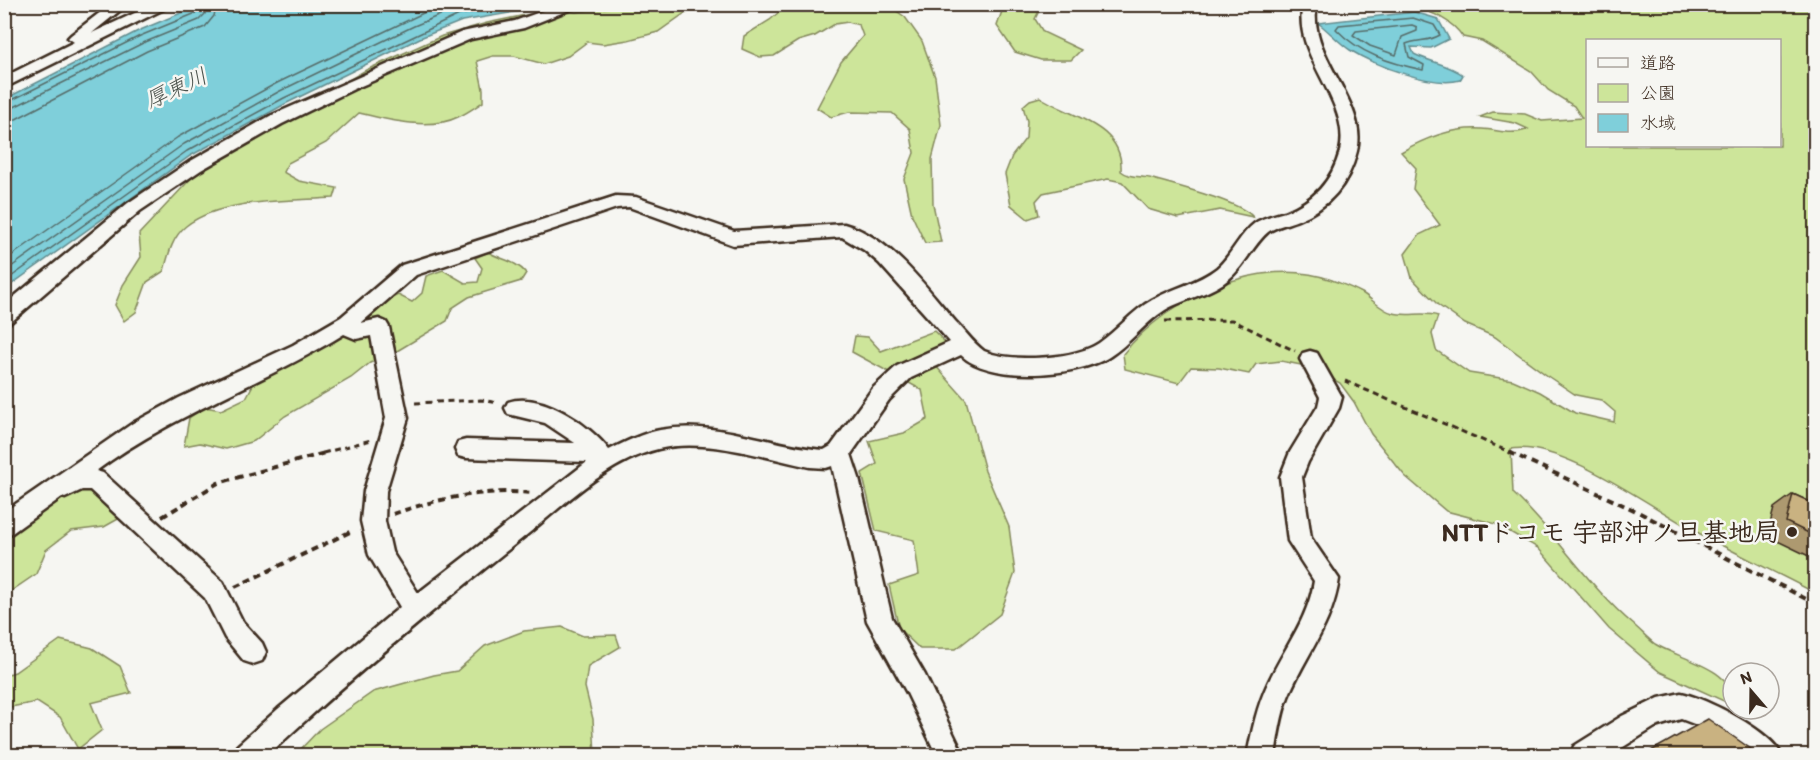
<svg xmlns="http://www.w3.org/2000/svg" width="1820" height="760" viewBox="0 0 1820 760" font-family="Itim,'Klee One',sans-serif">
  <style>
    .green { fill: #cde59a; stroke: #84885c; stroke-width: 1.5; fill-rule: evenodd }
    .water { fill: #7fcfda; stroke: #648d8f; stroke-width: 1.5 }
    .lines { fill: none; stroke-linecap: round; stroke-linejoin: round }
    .shore { stroke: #566c69; stroke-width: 1.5 }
    .street-casing { stroke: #3b2a1e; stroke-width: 5 }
    .path-far1 { stroke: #3b2a1e; stroke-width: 3; stroke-dasharray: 6 4.5; stroke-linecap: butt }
    .path { stroke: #3b2a1e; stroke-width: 4; stroke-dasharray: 7 5; stroke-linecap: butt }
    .street { fill: #f6f6f2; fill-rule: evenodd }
    .wall { fill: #ad996f; stroke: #3b2a1e; stroke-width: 1.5 }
    .building { fill: #c9b281; stroke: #3b2a1e; stroke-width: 1.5 }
    .poi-dot { fill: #3b2a1e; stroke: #f6f6f2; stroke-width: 2 }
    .labels { text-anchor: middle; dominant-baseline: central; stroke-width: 5; stroke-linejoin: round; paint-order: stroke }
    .far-water-label { font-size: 22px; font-style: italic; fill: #4c534d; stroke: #f6f6f2 }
    .poi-label { font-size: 26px; font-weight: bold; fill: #3b2a1e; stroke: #f6f6f2; text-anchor: end }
  </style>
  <rect width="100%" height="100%" fill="#f6f6f2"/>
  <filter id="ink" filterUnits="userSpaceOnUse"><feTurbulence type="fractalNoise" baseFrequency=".0167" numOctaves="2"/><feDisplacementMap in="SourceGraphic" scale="12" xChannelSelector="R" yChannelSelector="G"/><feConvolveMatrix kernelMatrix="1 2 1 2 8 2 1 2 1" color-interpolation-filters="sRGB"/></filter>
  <g filter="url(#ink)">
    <g class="green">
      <path d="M 626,5 L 726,5 L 685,13 L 658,32 L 628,40 L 603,44 L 587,42 L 568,56 L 544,64 L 514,56 L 493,56 L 477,61 L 483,89 L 483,102 C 475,107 467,113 458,117 C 430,131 388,120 359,113 L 326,143 L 288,163 L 283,172 L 299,181 L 337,188 L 334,198 C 290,201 222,198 186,226 C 172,237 168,256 164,271 L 147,282 L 136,312 L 124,321 L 115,305 L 123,285 L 141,257 L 139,234 L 198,171 L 270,126 L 366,70 L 442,36 L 487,23 L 555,9 L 576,12 Z"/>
      <path d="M 787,5 L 888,5 L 905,17 L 922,41 L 935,77 L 941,125 L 932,159 L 933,204 L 941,242 L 925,243 L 912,215 L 904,179 L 914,153 L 910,129 L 892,113 L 849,112 L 831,117 L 817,108 L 841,62 L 863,36 L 859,25 L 848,22 L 835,24 L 815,36 L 798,41 L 774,56 L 760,57 L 742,49 L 744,36 L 770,20 Z"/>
      <path d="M 1004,5 L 1042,5 L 1035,19 L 1043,32 L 1081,50 L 1071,60 L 1041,60 L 1015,52 L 997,26 Z"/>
      <path d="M 1410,5 L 1815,5 L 1815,593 C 1775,572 1733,552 1693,530 C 1648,505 1560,440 1511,449 L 1513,493 C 1557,534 1587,585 1634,625 C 1641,631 1648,639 1655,644 C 1677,658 1733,668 1733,700 L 1728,703 L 1660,672 L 1609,629 L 1538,548 L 1496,524 L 1446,511 L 1405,476 L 1371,434 L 1354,402 L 1340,383 L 1311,367 L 1281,361 L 1256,364 L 1249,374 L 1219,368 L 1191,367 L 1179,383 L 1125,369 L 1123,354 C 1168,297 1261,254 1332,280 C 1342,284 1353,288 1362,293 C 1372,299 1382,311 1393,313 C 1408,317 1424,311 1438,316 L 1432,334 L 1436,350 L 1469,373 L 1513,380 L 1540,392 L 1575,413 L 1614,422 L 1615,412 L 1601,400 L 1576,395 L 1549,377 L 1495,337 L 1465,324 L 1438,305 L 1412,278 L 1405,254 L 1419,235 L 1440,225 L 1413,189 L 1416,168 L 1401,152 C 1425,138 1454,127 1482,129 C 1499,130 1512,136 1528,129 L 1515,123 L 1480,117 L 1493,112 L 1525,114 L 1542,121 L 1582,118 L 1574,106 L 1548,90 L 1531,71 L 1482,41 L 1463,37 C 1450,18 1430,12 1410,5 ZM 1588,40 L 1780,40 L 1780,146 L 1588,146 Z"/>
      <path d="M 1040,97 C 1070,117 1124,125 1121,171 C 1131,179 1141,175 1153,179 C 1174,185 1241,202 1253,217 L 1220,210 L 1178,218 L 1148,209 L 1122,182 L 1108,179 L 1043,193 L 1036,201 L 1039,215 L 1028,219 L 1011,205 L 1005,174 L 1012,156 L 1026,138 L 1027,121 L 1023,106 L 1030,100 Z"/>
      <path d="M 488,252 C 502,260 516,261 526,273 L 521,281 L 469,297 L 452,308 L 447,321 L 397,351 L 370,363 L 351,378 L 285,416 L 254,441 L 226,449 L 200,443 L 184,446 L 189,418 L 205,407 L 221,410 L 246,398 L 255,381 L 377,305 L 398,295 L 412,302 L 422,293 L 426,276 L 443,270 L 465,283 L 478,282 L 482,268 L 475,258 Z"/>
      <path d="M 934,331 L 946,343 L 926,355 L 966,400 L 985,471 L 1009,527 L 1015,573 L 1000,614 L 956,649 L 920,649 L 899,629 L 889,585 L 919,575 L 914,540 L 876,531 L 862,473 L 877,464 L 869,441 L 904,433 L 928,419 L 922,390 L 852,352 L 855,336 L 868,337 L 881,351 Z"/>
      <path d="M 72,489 L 92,491 L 120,518 L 104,527 L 71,531 L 46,550 L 36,574 L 5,595 L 5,534 Z"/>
      <path d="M 562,627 L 583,636 L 616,635 L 620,647 L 588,666 L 585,687 L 593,719 L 595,755 L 295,755 L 320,729 L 373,692 L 434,675 L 457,671 L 485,646 L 524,631 Z"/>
      <path d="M 60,640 L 92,648 L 120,666 L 131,693 L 91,703 L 102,730 L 78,749 L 60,717 L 37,702 L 5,708 L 5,675 L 15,672 Z"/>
    </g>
    <g class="water">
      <path d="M 200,5 L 200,4 L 556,5 L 462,21 L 420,38 L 287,103 L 190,156 L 5,289 L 5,99 L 138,31 Z"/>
      <path d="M 1414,12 L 1438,19 L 1449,39 L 1431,48 L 1411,47 L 1414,54 C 1430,62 1450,65 1463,75 L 1460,80 C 1433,88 1374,65 1350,50 C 1339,43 1329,31 1318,23 Z"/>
    </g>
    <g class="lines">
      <g class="shore">
        <path d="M 1413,18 L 1434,25 L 1440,35 C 1429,42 1418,39 1406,44 L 1409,57 L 1424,65 L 1423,70 C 1390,63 1360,54 1336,29 L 1339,25 Z"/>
        <path d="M 1412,25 L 1417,27 L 1417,31 L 1402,37 L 1396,55 L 1370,46 L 1353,35 L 1356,31 Z"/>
        <path d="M 4,104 L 140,36 L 196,13 L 200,4"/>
        <path d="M 4,112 L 143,43 L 199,20 L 205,14 L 207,4"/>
        <path d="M 4,121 L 16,119 L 147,51 L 205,27 L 214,16 L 217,4"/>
        <path d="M 4,261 L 178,137 L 277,83 L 442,4"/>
        <path d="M 4,272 L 184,144 L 280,91 L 414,26 L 457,8 L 475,4"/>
        <path d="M 4,282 L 187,151 L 284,98 L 459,15 L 513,4"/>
      </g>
      <g class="street-casing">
        <g id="street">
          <path d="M 111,4 L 128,4 L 92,33 L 154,4 L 174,4 L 4,88 L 4,77 L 74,42 L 68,38 L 71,35 Z"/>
          <path d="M 562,4 L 584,4 L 524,28 L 471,39 L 354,89 L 282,124 L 201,170 L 140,211 L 11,322 L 4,324 L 4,305 L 128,203 L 189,162 L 270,116 L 462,32 L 515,21 Z"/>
          <path d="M 1303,4 L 1317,4 C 1306,56 1369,101 1357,151 C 1349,184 1329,208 1298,220 C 1288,224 1277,226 1268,232 C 1253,245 1245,265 1230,278 C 1212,294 1186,298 1165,310 C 1144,323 1130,344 1109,357 C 1076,377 990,383 961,355 L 911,378 L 889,400 L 851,454 L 859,478 L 892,618 L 925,675 L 964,756 L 937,756 L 907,693 L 867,621 L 832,466 L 826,468 L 810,467 C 765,458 704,437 658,449 C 605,462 561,508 519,541 C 433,610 348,680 267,756 L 234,756 L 237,746 L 278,709 L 400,607 L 369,555 L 361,521 L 364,491 L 386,418 L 371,336 L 356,339 L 344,334 C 263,384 173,414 96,471 L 103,473 L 223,582 L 243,622 L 262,643 L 266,652 L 262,661 L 253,664 L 244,661 L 225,638 L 205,598 L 90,490 L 82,490 L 65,498 L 62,497 L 12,533 L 4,536 L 4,512 L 133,423 L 179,398 L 293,345 L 341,317 L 402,265 L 616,196 L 636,197 L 734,231 L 844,224 C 890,237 925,286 955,321 C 965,331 973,343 984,351 C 1012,363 1075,359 1099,343 C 1118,330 1132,311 1152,300 C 1173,288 1198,283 1217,268 C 1232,255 1239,235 1255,223 C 1264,217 1275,215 1285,212 C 1314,201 1332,181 1340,151 C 1352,101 1291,56 1303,4 ZM 629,207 L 733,245 L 842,237 L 864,250 L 879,263 L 950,342 L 897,366 L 873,388 L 831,446 L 824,450 C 770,446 715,419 660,430 C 643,433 625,442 609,450 C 590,425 541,391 508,402 L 505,408 L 508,414 L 545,423 L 575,443 L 466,440 L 458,442 L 455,449 L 458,456 L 466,458 L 587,462 L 418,593 L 392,552 L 385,521 L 386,491 L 408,418 L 389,327 L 386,322 L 379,319 L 361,323 L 416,275 L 617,208 Z"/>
          <path d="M 1310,351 L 1317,353 L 1342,397 L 1339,408 L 1308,462 L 1302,477 L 1311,538 L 1339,579 C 1333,624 1305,656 1288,697 C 1281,715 1278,736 1275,756 L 1247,756 C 1252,731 1257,706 1268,683 C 1284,648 1308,620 1314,581 L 1288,541 L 1280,477 L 1290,452 L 1318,406 L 1320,397 L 1300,359 L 1303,353 Z"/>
          <path d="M 1681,693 C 1706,698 1773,732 1782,756 L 1745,756 L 1705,728 L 1681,719 L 1655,727 L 1609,756 L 1571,756 L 1574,746 L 1622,716 L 1659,698 Z"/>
        </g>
      </g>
      <g class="path-far1">
        <path d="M 1165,321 L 1232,320 L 1295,351"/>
        <path d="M 1345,381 L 1512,453"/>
        <path d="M 415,403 L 481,400 L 498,403"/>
        <path d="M 323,453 L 371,440"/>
      </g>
      <g class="path">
        <path d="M 1509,452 L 1634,510 L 1816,604"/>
        <path d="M 393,514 C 439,498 484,489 533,493"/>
        <path d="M 162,517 L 218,483 L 328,452"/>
        <path d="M 235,587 L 354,530"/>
      </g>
      <use href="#street" class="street"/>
    </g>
    <path class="wall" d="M 1793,494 L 1815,504 L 1815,559 L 1767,536 L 1774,508 Z"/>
    <g class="building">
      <path d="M 1793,494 L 1815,504 L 1815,536 L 1786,522 Z"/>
      <path d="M 1708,719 L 1761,756 L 1642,756 Z"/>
    </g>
  </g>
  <circle class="poi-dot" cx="1792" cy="532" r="6"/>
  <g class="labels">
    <g class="far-water-label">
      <text transform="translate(176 88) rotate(-25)">厚東川</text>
    </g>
    <g class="poi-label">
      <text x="1780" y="532">NTTドコモ 宇部沖ノ旦基地局</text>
    </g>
  </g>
  <rect width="1820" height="760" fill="none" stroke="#f6f6f2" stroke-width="24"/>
  <rect x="12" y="12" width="1796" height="736" fill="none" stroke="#3b2a1e" stroke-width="2" filter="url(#ink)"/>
  <rect x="1586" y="39" width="195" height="108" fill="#f6f6f2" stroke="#aba49d" stroke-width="1.5"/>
  <rect x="1598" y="58" width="30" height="9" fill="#f6f6f2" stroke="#aba49d" stroke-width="1.5"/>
  <text x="1640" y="69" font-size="18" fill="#3b2a1e">道路</text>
  <rect x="1598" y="84" width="30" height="18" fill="#cde59a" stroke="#aba49d" stroke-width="1.5"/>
  <text x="1640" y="99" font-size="18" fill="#3b2a1e">公園</text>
  <rect x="1598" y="114" width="30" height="18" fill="#7fcfda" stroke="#aba49d" stroke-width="1.5"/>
  <text x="1640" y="129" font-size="18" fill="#3b2a1e">水域</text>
  <g transform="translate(1751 691) rotate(340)"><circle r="28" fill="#f6f6f2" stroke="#aba49d" stroke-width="1.5"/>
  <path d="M0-4.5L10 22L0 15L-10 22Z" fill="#3b2a1e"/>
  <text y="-9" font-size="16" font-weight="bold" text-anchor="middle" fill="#3b2a1e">N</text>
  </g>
</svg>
